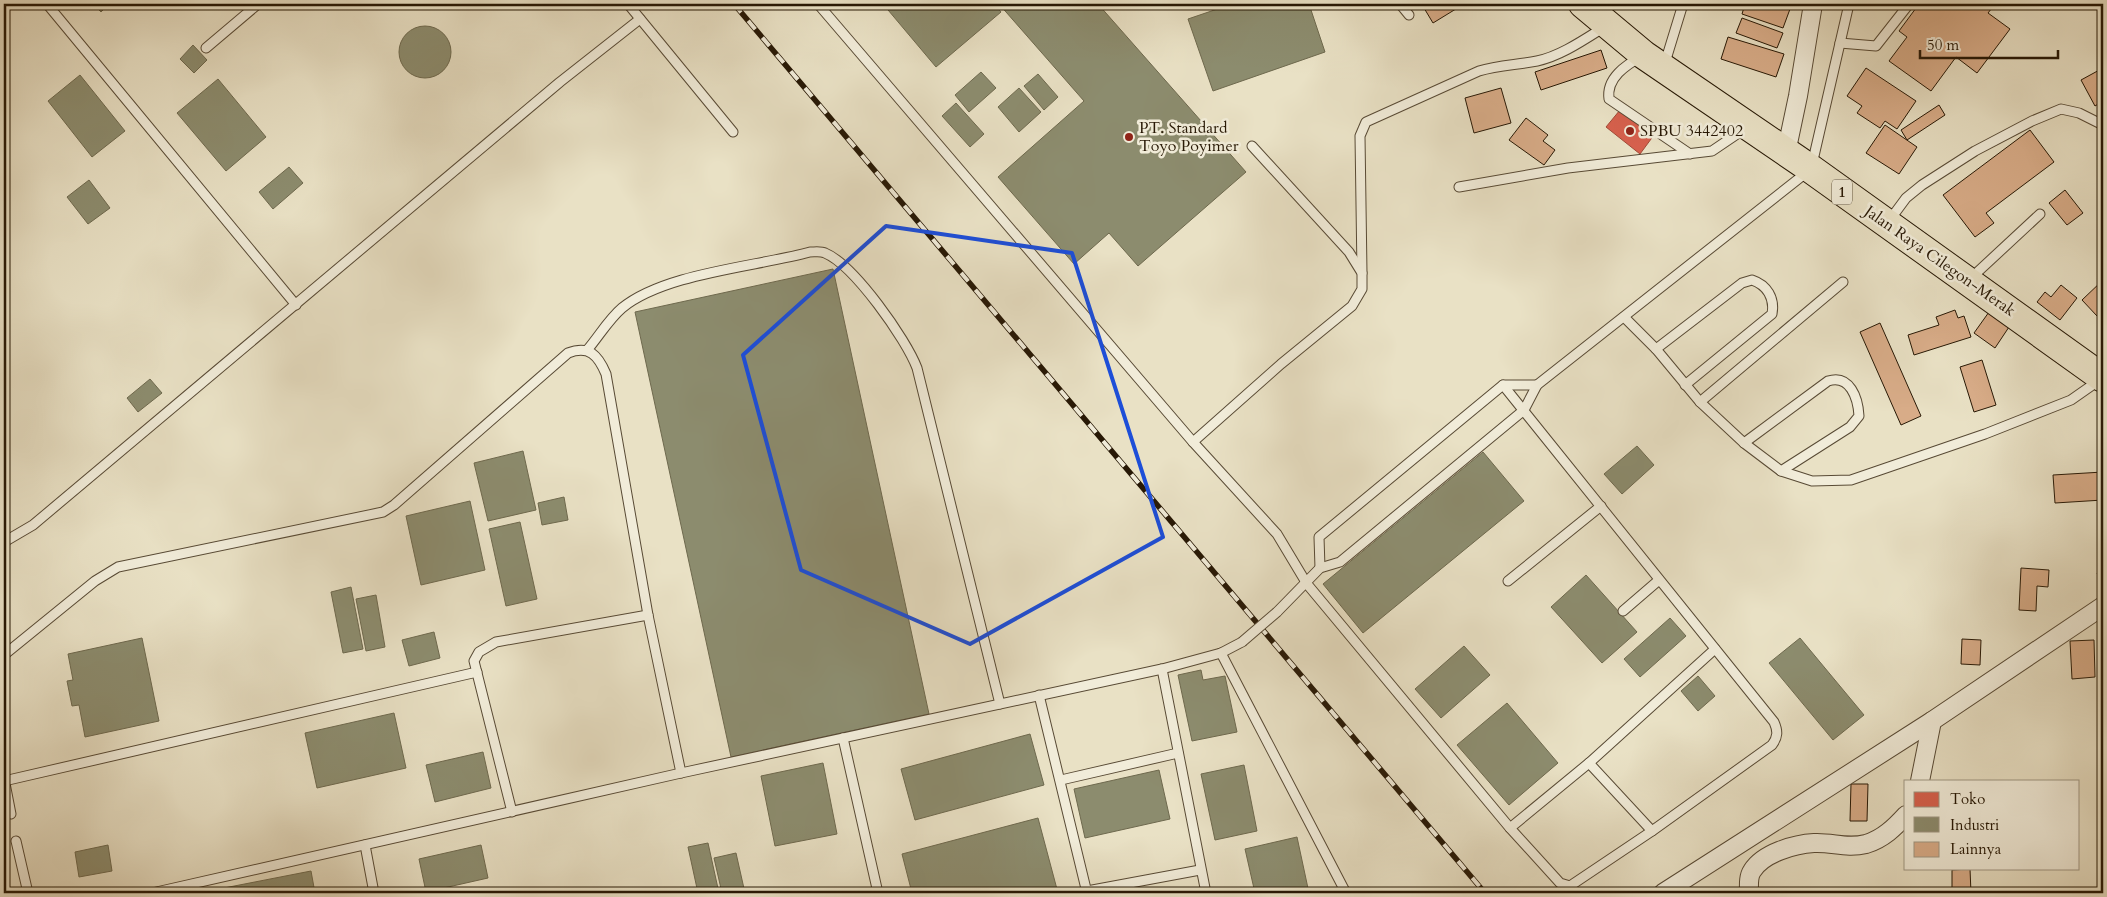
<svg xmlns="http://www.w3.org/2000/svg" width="2107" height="897" viewBox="0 0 2107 897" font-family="Cardo,serif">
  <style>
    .shops { fill: #d6604d; stroke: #a24a37 }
    .industry { fill: #8c8c6e; stroke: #6e694e }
    .building { fill: #d8ac88; stroke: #271805 }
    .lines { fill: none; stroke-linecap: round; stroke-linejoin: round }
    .lane-casing { stroke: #584a35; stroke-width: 11 }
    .street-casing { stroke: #584a35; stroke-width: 20 }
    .highway-casing { stroke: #271805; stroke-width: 30 }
    .lane { stroke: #f1ecd9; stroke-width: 9 }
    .street { stroke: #f1ecd9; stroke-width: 18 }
    .highway { stroke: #e9e1c5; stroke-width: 28 }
    .rail-casing { stroke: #271805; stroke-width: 5.5 }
    .rail { stroke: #f1ecd9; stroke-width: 4; stroke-dasharray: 11; stroke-linecap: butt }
    .lane-bridge-casing { stroke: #584a35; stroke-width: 11; stroke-linecap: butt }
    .lane-bridge { stroke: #f1ecd9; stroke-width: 9 }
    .marked { fill: none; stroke: #1d4ed8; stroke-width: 4; stroke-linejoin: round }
    .poi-dot { fill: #8f2418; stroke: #f1ecd9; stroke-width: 2 }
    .labels { text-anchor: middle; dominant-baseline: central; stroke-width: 5; stroke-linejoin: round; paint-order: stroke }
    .shield { fill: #f1ecd9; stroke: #645845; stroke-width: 1 }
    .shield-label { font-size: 15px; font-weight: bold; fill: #271805 }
    .poi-label { font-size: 16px; fill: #271805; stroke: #f1ecd9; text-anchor: start }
    .street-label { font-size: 16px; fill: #271805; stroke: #f1ecd9 }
  </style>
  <rect width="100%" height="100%" fill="#e9e1c5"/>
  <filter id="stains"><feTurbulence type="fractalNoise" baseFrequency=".004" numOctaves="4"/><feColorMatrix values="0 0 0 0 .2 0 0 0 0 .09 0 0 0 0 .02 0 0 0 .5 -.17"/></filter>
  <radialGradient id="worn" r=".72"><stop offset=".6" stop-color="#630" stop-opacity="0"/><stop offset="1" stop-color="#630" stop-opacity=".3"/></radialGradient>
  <path class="shops" d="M 1620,110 L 1654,135 L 1640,154 L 1606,127 Z"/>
  <g class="industry">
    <path d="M 93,4 L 109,4 L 101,12 Z"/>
    <path d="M 883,4 L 994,4 L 1001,12 L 936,67 Z"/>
    <path d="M 999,4 L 1098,4 L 1246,172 L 1138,266 L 1109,233 L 1074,264 L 998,177 L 1084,101 Z"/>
    <path d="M 1232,4 L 1309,4 L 1325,52 L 1213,91 L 1188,19 Z"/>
    <circle cx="425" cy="52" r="26"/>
    <path d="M 193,45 L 207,60 L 194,73 L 180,59 Z"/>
    <path d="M 981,72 L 996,88 L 969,112 L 955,95 Z"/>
    <path d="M 1038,74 L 1058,97 L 1044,110 L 1024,86 Z"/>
    <path d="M 80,75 L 125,131 L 92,157 L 48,101 Z"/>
    <path d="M 218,79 L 266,137 L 226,171 L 177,113 Z"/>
    <path d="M 1019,88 L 1041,112 L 1019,132 L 998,107 Z"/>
    <path d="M 956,103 L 984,134 L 970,147 L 942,116 Z"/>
    <path d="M 289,167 L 303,183 L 273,209 L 259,192 Z"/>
    <path d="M 89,180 L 110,208 L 88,224 L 67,197 Z"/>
    <path d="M 833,269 L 929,714 L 731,757 L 635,312 Z"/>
    <path d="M 150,379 L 162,393 L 138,412 L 127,398 Z"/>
    <path d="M 1637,446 L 1654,465 L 1622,494 L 1604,474 Z"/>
    <path d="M 523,451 L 536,510 L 488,521 L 474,463 Z"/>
    <path d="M 1483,452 L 1524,501 L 1363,633 L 1323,584 Z"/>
    <path d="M 564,497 L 568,520 L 542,525 L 538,503 Z"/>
    <path d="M 470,501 L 485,570 L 421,585 L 406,516 Z"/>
    <path d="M 520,522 L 537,599 L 506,606 L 489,529 Z"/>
    <path d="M 1586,575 L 1637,632 L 1602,663 L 1551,607 Z"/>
    <path d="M 351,587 L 363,649 L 343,653 L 331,592 Z"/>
    <path d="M 376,595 L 385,647 L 366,651 L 356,599 Z"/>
    <path d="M 1670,618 L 1686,636 L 1640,677 L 1624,659 Z"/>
    <path d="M 434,632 L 440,658 L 409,666 L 402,640 Z"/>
    <path d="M 142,638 L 159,721 L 85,737 L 79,705 L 72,706 L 67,681 L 73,680 L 68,654 Z"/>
    <path d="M 1800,638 L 1864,715 L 1833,740 L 1769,663 Z"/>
    <path d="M 1464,646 L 1490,675 L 1441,718 L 1415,689 Z"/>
    <path d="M 1201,670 L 1203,680 L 1225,676 L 1237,732 L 1192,741 L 1178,675 Z"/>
    <path d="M 1698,676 L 1715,696 L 1698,711 L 1681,691 Z"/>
    <path d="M 1507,703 L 1558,763 L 1509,805 L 1457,745 Z"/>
    <path d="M 394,713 L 406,768 L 317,788 L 305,733 Z"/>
    <path d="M 1030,734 L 1044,785 L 915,820 L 901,769 Z"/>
    <path d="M 483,752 L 491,788 L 435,802 L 426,765 Z"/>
    <path d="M 823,763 L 837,834 L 775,846 L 761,776 Z"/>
    <path d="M 1244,765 L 1257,831 L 1215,840 L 1201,774 Z"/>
    <path d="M 1159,770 L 1170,819 L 1085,838 L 1074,789 Z"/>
    <path d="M 1038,818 L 1058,893 L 912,893 L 902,854 Z"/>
    <path d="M 1297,837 L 1309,893 L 1255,893 L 1245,849 Z"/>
    <path d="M 708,843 L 719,893 L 698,893 L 688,847 Z"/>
    <path d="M 108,845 L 112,871 L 79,877 L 75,852 Z"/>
    <path d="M 481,845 L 488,878 L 426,892 L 419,859 Z"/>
    <path d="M 736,853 L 745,893 L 722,893 L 714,858 Z"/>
    <path d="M 311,871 L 315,893 L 220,893 L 219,889 Z"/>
  </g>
  <g class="building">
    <path d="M 1432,4 L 1464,4 L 1433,23 L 1424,8 Z"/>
    <path d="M 1745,4 L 1775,4 L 1790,9 L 1783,28 L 1742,14 Z"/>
    <path d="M 1919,4 L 1995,4 L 1988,13 L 2010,29 L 1977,73 L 1956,57 L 1931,91 L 1889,61 L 1907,37 L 1899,31 Z"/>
    <path d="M 1742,18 L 1783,33 L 1777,48 L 1736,33 Z"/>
    <path d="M 1728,37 L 1784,54 L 1776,77 L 1721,59 Z"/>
    <path d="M 1601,50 L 1607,68 L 1541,90 L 1535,72 Z"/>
    <path d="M 1866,68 L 1916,101 L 1897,129 L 1885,121 L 1880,128 L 1857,113 L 1862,106 L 1847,96 Z"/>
    <path d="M 2103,68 L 2103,101 L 2095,106 L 2081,80 Z"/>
    <path d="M 1501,88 L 1511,123 L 1474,133 L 1465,98 Z"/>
    <path d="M 1939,105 L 1945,115 L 1907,140 L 1901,130 Z"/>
    <path d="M 1526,118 L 1548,135 L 1543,141 L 1555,150 L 1544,165 L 1509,140 Z"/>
    <path d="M 1885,125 L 1917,147 L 1899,174 L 1866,153 Z"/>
    <path d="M 2030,130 L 2054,162 L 1986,213 L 1994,223 L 1975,237 L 1943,195 Z"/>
    <path d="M 2065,190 L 2083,213 L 2067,225 L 2049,203 Z"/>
    <path d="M 2103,280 L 2103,310 L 2097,316 L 2082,300 Z"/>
    <path d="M 2061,285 L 2077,298 L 2060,320 L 2037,302 L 2045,292 L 2051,297 Z"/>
    <path d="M 1955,310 L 1958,318 L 1964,316 L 1971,337 L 1914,355 L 1908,335 L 1939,325 L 1936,317 Z"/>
    <path d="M 1989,312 L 2009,327 L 1995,348 L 1974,333 Z"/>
    <path d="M 1880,323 L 1921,416 L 1901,425 L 1860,332 Z"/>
    <path d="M 1982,360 L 1996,405 L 1974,412 L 1960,367 Z"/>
    <path d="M 2103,472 L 2103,500 L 2055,503 L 2053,475 Z"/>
    <path d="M 2021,568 L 2049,570 L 2048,587 L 2037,586 L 2036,611 L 2019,610 Z"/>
    <path d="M 2103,569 L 2103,581 L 2102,582 L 2097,573 Z"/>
    <path d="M 1962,639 L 1981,640 L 1980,665 L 1961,664 Z"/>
    <path d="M 2094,640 L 2095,677 L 2072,679 L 2070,641 Z"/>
    <path d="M 1851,784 L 1868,784 L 1867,821 L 1850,821 Z"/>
    <path d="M 1970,869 L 1971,893 L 1952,893 L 1952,870 Z"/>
  </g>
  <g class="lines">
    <g class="lane-casing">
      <g id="lane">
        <path d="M 47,4 L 296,305"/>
        <path d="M 628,4 L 733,132"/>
        <path d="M 818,4 L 1193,442 L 1277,534 L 1307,584 L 1510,828 L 1560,883 L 1570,886 L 1652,831 L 1772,745 C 1778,737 1778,731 1774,722 L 1503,385"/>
        <path d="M 1400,4 L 1409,15"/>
        <path d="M 1840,43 L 1876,46 L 1909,4"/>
        <path d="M 206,48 L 258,4"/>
        <path d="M 1642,56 C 1626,65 1606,78 1609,99 L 1690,154"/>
        <path d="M 1664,66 L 1683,4"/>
        <path d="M 1459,187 L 1568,168 L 1712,151 L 1746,128"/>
        <path d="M 1889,221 L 1906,198 L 1922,185 L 1975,151 L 2032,121 L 2061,109 L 2079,113 L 2103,125"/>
        <path d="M 1362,273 L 1360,136 L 1366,122 L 1479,71 C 1498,65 1517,65 1537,61 C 1561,56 1585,39 1606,26"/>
        <path d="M 1970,279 L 2040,214"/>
        <path d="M 1624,317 L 1656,349 L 1700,402 L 1744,443 L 1781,471 L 1812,481 L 1851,480 L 1985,434 L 2071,400 L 2101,379"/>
        <path d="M 588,349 C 599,336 609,319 622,308 C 665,273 755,267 810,252 C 815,252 821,251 825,253 C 854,265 906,339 917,368 L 1000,704"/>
        <path d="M 1656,349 L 1742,283 L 1752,280 C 1767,285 1775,298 1772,314 L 1685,385"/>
        <path d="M 1700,402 L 1843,282"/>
        <path d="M 1193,442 L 1281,364 L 1352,306 L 1362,289 L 1362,273 L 1349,252 L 1252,146"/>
        <path d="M 1744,443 L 1828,381 C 1850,374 1858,398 1859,416 L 1850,427 L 1781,471"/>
        <path d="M 4,542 L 33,525 L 560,82 L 640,19"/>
        <path d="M 1320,568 L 1319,537 L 1503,385 L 1537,385"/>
        <path d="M 1508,581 L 1601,506"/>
        <path d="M 1623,611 L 1659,580"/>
        <path d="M 1277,612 L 1320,568 L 1340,562 L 1524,410 L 1537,385 L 1811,169 L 1849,4"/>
        <path d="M 1221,653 L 1346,893"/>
        <path d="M 4,655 L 95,581 L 118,567 L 383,512 L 394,505 L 568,353 C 589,345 598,355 606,374 L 648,615 L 681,773"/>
        <path d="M 1162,669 L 1206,893"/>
        <path d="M 1039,695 L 1087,893"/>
        <path d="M 843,738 L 878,893"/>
        <path d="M 1589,763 L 1652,831"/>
        <path d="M 4,778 L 11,814"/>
        <path d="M 1061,780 L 1178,753"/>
        <path d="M 4,781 L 477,672"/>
        <path d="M 512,812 L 474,661 L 479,652 L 496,642 L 648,615"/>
        <path d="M 1510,828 L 1589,763 L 1715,649"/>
        <path d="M 16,841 L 28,893"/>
        <path d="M 365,845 L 374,893"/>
        <path d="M 1087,891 L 1200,870"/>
        <path d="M 152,893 L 681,773 L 1162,669 L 1221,653 L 1242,642"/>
      </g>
    </g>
    <g class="street-casing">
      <g id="street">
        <path d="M 1786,153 L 1798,96 L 1813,4"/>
        <path d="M 1920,781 L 1932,721"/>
        <path d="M 1663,893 L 1932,721 L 2103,606"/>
        <path d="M 1749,893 C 1749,886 1748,877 1752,871 C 1763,853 1795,844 1814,843 C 1833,842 1846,849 1866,844 C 1883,839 1895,827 1906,815"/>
      </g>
    </g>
    <g class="highway-casing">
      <path id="highway" d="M 1583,4 L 1644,55 L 1811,169 L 2103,378"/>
    </g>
    <use href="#lane" class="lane"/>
    <use href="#street" class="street"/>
    <use href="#highway" class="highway"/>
    <g class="rail-casing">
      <path id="rail" d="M 734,4 L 1485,893"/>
    </g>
    <use href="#rail" class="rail"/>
    <g class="lane-bridge-casing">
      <path id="lane-bridge" d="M 1242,642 L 1277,612"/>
    </g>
    <use href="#lane-bridge" class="lane-bridge"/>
  </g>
  <path class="marked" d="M 886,226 L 1072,253 L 1163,537 L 970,644 L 801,570 L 743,355 Z"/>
  <g class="poi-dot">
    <circle cx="1630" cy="131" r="5"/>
    <circle cx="1129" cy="137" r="5"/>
  </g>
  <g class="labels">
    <rect class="shield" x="1832" y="179.5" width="20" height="25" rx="4"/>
    <g class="shield-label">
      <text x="1842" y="192">1</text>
    </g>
    <g class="poi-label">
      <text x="1139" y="128">PT. Standard<tspan x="1139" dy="18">Toyo Poyimer</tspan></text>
      <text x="1640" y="131">SPBU 3442402</text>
    </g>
    <g class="street-label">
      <text transform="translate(1940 261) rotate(35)">Jalan Raya Cilegon-Merak</text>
    </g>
  </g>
  <rect width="2107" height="897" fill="none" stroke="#e9e1c5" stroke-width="20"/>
  <rect x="5" y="5" width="2097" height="887" fill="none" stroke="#271805" stroke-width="2.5"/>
  <rect x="10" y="10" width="2087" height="877" fill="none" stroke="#271805"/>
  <rect x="1904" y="780" width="175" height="90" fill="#f1ecd9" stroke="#a09784"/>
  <rect x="1914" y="792" width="25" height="15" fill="#d6604d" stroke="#a09784"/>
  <text x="1950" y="804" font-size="15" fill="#271805">Toko</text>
  <rect x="1914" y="817" width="25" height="15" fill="#8c8c6e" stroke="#a09784"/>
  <text x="1950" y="830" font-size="15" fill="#271805">Industri</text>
  <rect x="1914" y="842" width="25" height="15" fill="#d8ac88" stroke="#a09784"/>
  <text x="1950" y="854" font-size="15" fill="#271805">Lainnya</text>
  <path d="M1920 50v8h138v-8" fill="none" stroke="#271805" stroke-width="2.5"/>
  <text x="1927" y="50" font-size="15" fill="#271805" stroke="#f1ecd9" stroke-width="4" paint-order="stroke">50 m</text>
  <rect width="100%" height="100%" filter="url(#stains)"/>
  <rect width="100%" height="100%" fill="url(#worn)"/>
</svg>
